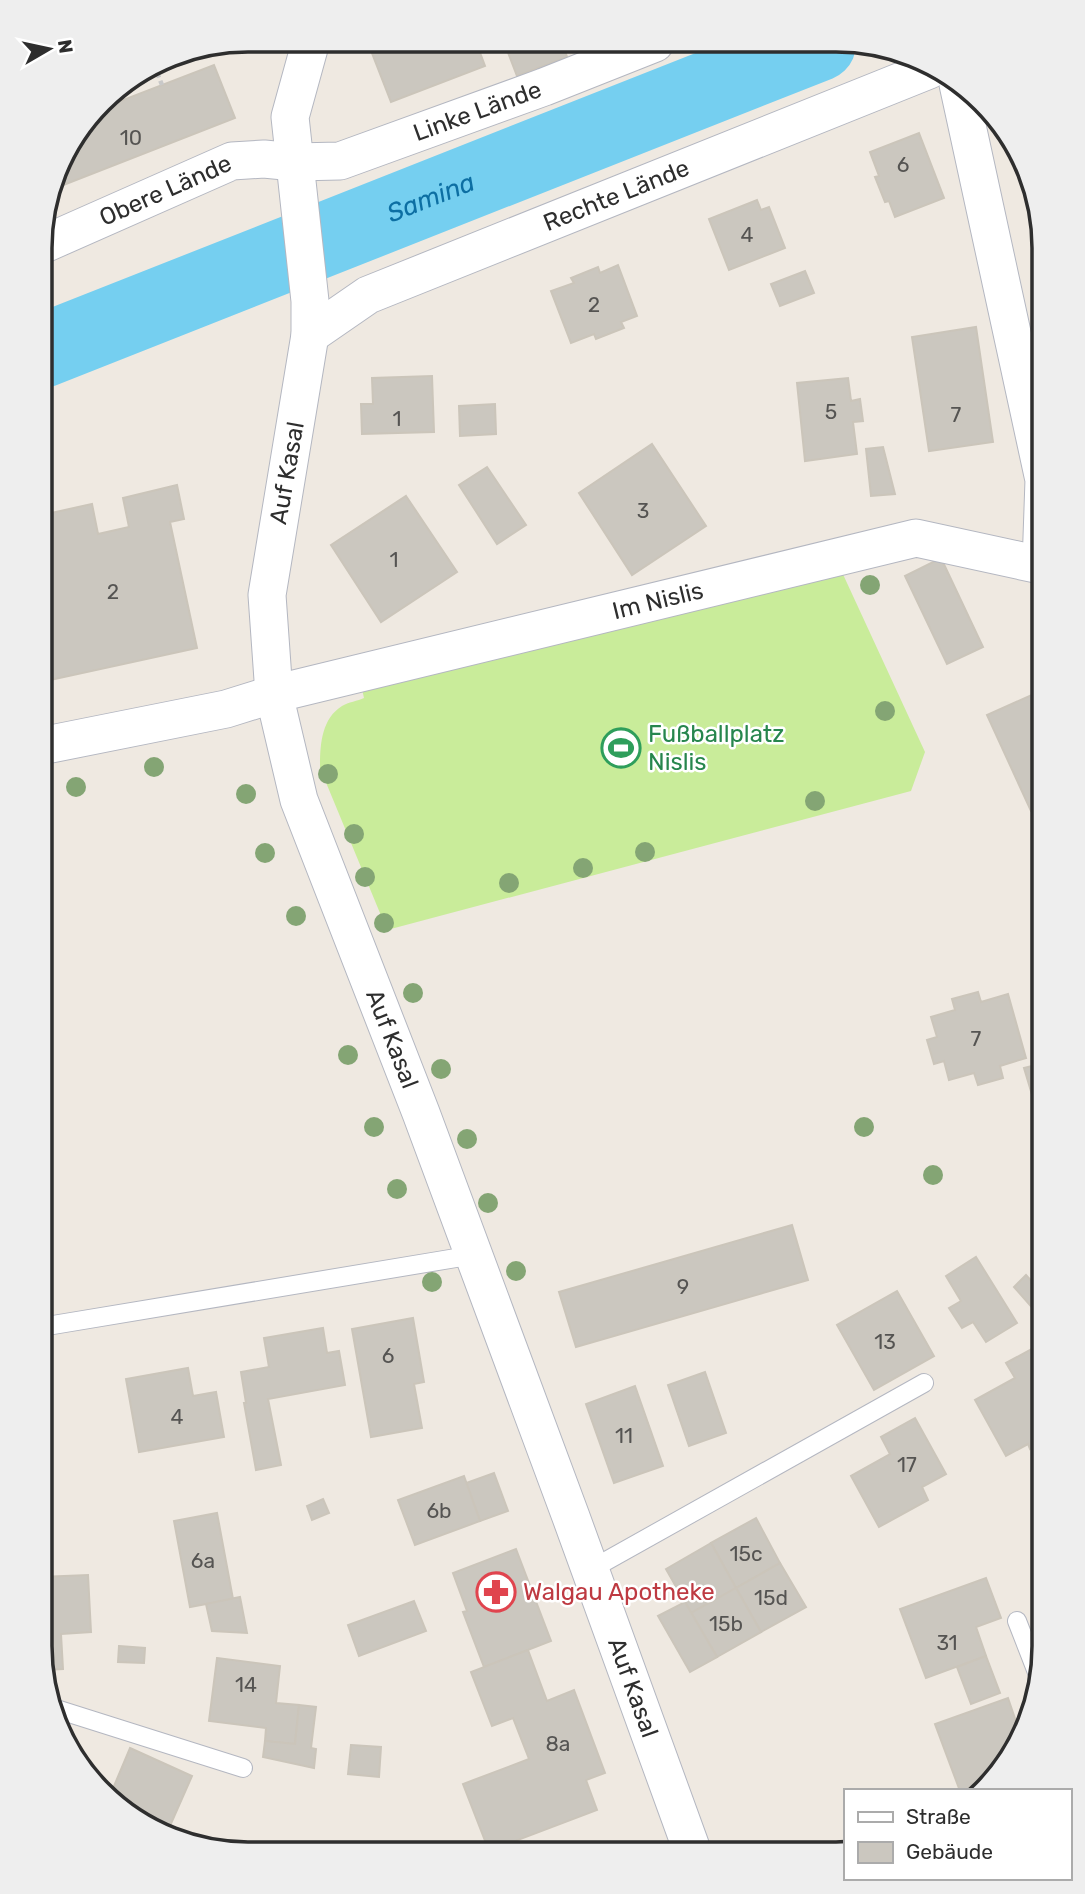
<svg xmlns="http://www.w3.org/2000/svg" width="1085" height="1894" viewBox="0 0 1085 1894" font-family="Rubik,sans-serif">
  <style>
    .pitch { fill: #c9ec9a }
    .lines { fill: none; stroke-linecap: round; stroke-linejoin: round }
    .river { stroke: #75cff0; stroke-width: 74 }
    .building { fill: #cbc7bf; stroke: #cbc5ba; stroke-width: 2 }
    .lane-casing { stroke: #b4b7c1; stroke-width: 20 }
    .street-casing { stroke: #b4b7c1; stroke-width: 39 }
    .path { stroke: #c9c9c9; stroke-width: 4.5; stroke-dasharray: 5 3.5; stroke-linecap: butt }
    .lane { stroke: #fff; stroke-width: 18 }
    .street { stroke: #fff; stroke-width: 37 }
    .tree { fill: #84a574 }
    .labels { text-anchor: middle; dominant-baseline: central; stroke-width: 5; stroke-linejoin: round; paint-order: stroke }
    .number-label { font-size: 21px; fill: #555452 }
    .street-label { font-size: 24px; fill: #2e2e2e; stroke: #fff }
    .leisure-label { font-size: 24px; fill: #27864d; stroke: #fff; text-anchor: start }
    .health-label { font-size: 24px; fill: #be3a42; stroke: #fff; text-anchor: start }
    .water-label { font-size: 26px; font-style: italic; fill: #0d6fa3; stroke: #fff }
    .rim { fill: none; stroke: #2e2e2e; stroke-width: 3.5 }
  </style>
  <rect width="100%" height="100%" fill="#efe9e1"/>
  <path class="pitch" d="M 841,570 L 925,752 L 911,791 L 387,930 L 320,768 C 320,746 321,719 342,706 C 348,702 358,701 364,698 L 362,689 Z"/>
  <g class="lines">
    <path class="river" id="s1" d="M 42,351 L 819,44"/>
  </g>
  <g class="building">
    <path d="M 387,41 L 476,42 L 485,66 L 391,102 L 370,48 Z"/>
    <path d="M 504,42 L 562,42 L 567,57 L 517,76 Z"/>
    <path d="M 214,65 L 235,118 L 53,189 L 62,156 L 97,110 Z"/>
    <path d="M 919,133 L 944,198 L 895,217 L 889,201 L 885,202 L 875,177 L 879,176 L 870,152 Z"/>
    <path d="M 1016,155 L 1035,188 L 1040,218 L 1035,219 L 1012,157 Z"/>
    <path d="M 757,200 L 761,210 L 769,207 L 785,248 L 729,270 L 709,219 Z"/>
    <path d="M 618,265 L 637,316 L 621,322 L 624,328 L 596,339 L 594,334 L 571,343 L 551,291 L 574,283 L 571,278 L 598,267 L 600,273 Z"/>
    <path d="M 805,271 L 814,293 L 780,306 L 771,284 Z"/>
    <path d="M 976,327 L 993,442 L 929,451 L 912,337 Z"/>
    <path d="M 432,376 L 434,432 L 362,434 L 361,404 L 373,404 L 372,378 Z"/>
    <path d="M 848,378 L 851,401 L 860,399 L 863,421 L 853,422 L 857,454 L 805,461 L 797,383 Z"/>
    <path d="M 495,404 L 496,434 L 460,436 L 459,406 Z"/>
    <path d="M 652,444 L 706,526 L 632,575 L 579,493 Z"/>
    <path d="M 883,447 L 895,494 L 871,496 L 866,449 Z"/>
    <path d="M 487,467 L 526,525 L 497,544 L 459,485 Z"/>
    <path d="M 177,485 L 184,519 L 170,522 L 197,648 L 41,682 L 42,515 L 92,504 L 98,534 L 129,527 L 123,498 Z"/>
    <path d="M 406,496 L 457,572 L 381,622 L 331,545 Z"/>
    <path d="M 941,558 L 983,647 L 947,664 L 905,576 Z"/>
    <path d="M 1045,689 L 1045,805 L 1031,811 L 987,715 Z"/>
    <path d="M 978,992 L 981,1002 L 1008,994 L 1026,1058 L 1000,1066 L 1003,1078 L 978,1085 L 974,1073 L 949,1080 L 944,1061 L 934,1064 L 927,1040 L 937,1037 L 931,1017 L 955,1010 L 952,999 Z"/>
    <path d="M 1044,1063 L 1044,1105 L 1036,1108 L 1024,1068 Z"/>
    <path d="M 1044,1221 L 1044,1261 L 1034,1223 Z"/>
    <path d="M 792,1225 L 808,1280 L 576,1347 L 559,1292 Z"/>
    <path d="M 976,1257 L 1017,1323 L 986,1342 L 973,1322 L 962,1328 L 949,1308 L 961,1301 L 946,1276 Z"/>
    <path d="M 1026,1275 L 1044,1295 L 1043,1320 L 1014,1287 Z"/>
    <path d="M 897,1291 L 934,1356 L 874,1390 L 837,1325 Z"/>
    <path d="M 413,1318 L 424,1382 L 414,1384 L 422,1428 L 371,1437 L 352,1329 Z"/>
    <path d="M 323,1328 L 327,1353 L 339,1351 L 345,1385 L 268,1399 L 281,1465 L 256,1470 L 244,1403 L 246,1403 L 241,1372 L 269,1367 L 264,1338 Z"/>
    <path d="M 1037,1346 L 1044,1359 L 1044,1441 L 1030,1449 L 1028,1444 L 1006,1456 L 975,1400 L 1015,1378 L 1006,1363 Z"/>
    <path d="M 188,1368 L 193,1396 L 216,1392 L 224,1437 L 139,1452 L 126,1379 Z"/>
    <path d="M 705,1372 L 726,1433 L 689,1446 L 668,1385 Z"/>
    <path d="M 635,1386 L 663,1466 L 614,1483 L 586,1404 Z"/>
    <path d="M 915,1418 L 946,1474 L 922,1487 L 928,1500 L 879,1527 L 851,1476 L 890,1454 L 881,1437 Z"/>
    <path d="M 494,1473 L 508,1511 L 480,1521 L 466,1483 Z"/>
    <path d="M 464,1476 L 480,1521 L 415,1545 L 398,1500 Z"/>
    <path d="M 323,1499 L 329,1513 L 312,1520 L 307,1506 Z"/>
    <path d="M 217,1513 L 233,1599 L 190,1607 L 174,1521 Z"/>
    <path d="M 756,1518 L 780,1563 L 736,1588 L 711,1543 Z"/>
    <path d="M 711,1543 L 736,1588 L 691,1613 L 666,1569 Z"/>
    <path d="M 516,1549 L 551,1641 L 484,1667 L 463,1612 L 467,1611 L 453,1573 Z"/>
    <path d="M 780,1563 L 806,1607 L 761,1632 L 736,1588 Z"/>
    <path d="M 88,1575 L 91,1632 L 61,1634 L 63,1669 L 44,1670 L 40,1646 L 40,1577 Z"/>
    <path d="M 986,1578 L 1001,1618 L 976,1627 L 986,1656 L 926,1678 L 900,1609 Z"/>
    <path d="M 736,1588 L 761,1632 L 717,1657 L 691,1613 Z"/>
    <path d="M 240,1597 L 247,1633 L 212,1631 L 206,1604 Z"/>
    <path d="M 414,1601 L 426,1631 L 359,1656 L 348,1625 Z"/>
    <path d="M 685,1602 L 717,1657 L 690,1672 L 658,1616 Z"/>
    <path d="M 119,1646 L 145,1648 L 144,1663 L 118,1662 Z"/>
    <path d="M 528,1650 L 547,1701 L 574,1690 L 605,1773 L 586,1780 L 597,1810 L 489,1851 L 463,1784 L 529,1759 L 513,1718 L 492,1726 L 471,1672 Z"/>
    <path d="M 986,1656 L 1000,1693 L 971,1704 L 957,1667 Z"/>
    <path d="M 217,1658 L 280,1666 L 276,1703 L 299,1705 L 295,1744 L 265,1741 L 266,1728 L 209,1721 Z"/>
    <path d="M 1008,1698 L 1021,1736 L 1002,1772 L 983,1791 L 960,1791 L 935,1724 Z"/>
    <path d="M 299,1705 L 316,1707 L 311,1748 L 316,1749 L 314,1768 L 263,1757 L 265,1741 L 295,1744 Z"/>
    <path d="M 351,1745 L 381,1747 L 379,1777 L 348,1774 Z"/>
    <path d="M 130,1748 L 192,1776 L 170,1826 L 109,1798 Z"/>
  </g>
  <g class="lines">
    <g class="lane-casing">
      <g id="lane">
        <path d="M 41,1327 L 474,1255"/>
        <path d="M 590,1570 L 924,1383"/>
        <path d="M 1017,1621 L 1040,1680"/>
        <path d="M 50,1707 L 243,1768"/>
      </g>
    </g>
    <g class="street-casing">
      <g id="street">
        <path id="s2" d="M 311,41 L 290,117 L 310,301 L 310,335 L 267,595 L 274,694 L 299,800 L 421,1113 L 571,1517 L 693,1853"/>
        <path d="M 958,84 L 1044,480 L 1041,566"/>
        <path id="s3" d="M 42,245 L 232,161 L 264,159 L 295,162 L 340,161 L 544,87 L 655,43"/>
        <path id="s4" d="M 310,335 L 368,295 L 929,70"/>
        <path id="s5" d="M 41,746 L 226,709 L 274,694 L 916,538 L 1045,566"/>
      </g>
    </g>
    <path class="path" d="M 154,65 L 162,85"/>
    <use href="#lane" class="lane"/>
    <use href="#street" class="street"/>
  </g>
  <g class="tree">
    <circle cx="870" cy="585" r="10"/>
    <circle cx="885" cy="711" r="10"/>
    <circle cx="154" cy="767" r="10"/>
    <circle cx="328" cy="774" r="10"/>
    <circle cx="76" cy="787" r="10"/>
    <circle cx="246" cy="794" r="10"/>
    <circle cx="815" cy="801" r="10"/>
    <circle cx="354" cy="834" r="10"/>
    <circle cx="645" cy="852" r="10"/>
    <circle cx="265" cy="853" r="10"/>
    <circle cx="583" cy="868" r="10"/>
    <circle cx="365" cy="877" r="10"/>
    <circle cx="509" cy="883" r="10"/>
    <circle cx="296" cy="916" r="10"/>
    <circle cx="384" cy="923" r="10"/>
    <circle cx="413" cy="993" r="10"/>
    <circle cx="348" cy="1055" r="10"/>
    <circle cx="441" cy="1069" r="10"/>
    <circle cx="374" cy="1127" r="10"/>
    <circle cx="864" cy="1127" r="10"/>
    <circle cx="467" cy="1139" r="10"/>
    <circle cx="933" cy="1175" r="10"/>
    <circle cx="397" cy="1189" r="10"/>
    <circle cx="488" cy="1203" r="10"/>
    <circle cx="516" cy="1271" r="10"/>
    <circle cx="432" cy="1282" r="10"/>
  </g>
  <defs>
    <g id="stadium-ring" transform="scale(2.0125)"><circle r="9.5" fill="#fff" stroke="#2e9e5b" stroke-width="1.5"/><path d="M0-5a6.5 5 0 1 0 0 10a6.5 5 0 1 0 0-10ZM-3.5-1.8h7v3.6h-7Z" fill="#2e9e5b"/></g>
    <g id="pharmacy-ring" transform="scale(2.0125)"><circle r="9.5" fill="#fff" stroke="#e0444e" stroke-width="1.5"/><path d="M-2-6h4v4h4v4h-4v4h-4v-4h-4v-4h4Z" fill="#e0444e"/></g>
  </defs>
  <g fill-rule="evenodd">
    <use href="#stadium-ring" x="621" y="748"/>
    <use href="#pharmacy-ring" x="496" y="1592"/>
  </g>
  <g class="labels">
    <g class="number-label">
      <text x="131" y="137">10</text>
      <text x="903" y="164">6</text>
      <text x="747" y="234">4</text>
      <text x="594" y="304">2</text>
      <text x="831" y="411">5</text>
      <text x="956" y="414">7</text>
      <text x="397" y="418">1</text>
      <text x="643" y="510">3</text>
      <text x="394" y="559">1</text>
      <text x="113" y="591">2</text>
      <text x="976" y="1038">7</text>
      <text x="683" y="1286">9</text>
      <text x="885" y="1341">13</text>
      <text x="388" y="1355">6</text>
      <text x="177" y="1416">4</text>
      <text x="624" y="1435">11</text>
      <text x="907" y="1464">17</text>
      <text x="439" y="1510">6b</text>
      <text x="746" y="1553">15c</text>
      <text x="203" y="1560">6a</text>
      <text x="771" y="1597">15d</text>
      <text x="726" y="1623">15b</text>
      <text x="947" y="1642">31</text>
      <text x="246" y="1684">14</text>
      <text x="558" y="1743">8a</text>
    </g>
    <g class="street-label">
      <text stroke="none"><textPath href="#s3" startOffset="462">Linke Lände</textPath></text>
      <text stroke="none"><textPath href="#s3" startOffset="135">Obere Lände</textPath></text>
      <text stroke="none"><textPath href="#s4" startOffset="338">Rechte Lände</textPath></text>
      <text transform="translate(287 473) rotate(-80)">Auf Kasal</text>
      <text stroke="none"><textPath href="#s5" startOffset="634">Im Nislis</textPath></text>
      <text stroke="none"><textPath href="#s2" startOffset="1026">Auf Kasal</textPath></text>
      <text stroke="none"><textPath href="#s2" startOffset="1718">Auf Kasal</textPath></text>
    </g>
    <g class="leisure-label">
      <text x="648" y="734">Fußballplatz<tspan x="648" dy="28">Nislis</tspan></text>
    </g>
    <g class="health-label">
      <text x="523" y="1592">Walgau Apotheke</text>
    </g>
    <g class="water-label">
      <text stroke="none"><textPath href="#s1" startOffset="418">Samina</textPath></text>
    </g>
  </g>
  <path d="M0 0H1085V1894H0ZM248 52H836A196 196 0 0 1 1032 248V1646A196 196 0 0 1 836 1842H248A196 196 0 0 1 52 1646V248A196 196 0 0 1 248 52Z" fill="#eee" fill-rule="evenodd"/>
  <path class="rim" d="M248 52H836A196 196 0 0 1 1032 248V1646A196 196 0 0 1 836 1842H248A196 196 0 0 1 52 1646V248A196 196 0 0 1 248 52Z"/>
  <rect x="844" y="1789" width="228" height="91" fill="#ffffff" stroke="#ababab" stroke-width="2"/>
  <rect x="858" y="1812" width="35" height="10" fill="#ffffff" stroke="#ababab" stroke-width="2"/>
  <text x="906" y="1824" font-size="21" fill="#2e2e2e">Straße</text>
  <rect x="858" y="1842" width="35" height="21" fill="#cbc7bf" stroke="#ababab" stroke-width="2"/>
  <text x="906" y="1859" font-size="21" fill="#2e2e2e">Gebäude</text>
  <g transform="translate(49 49) rotate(81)" stroke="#ffffff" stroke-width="5" paint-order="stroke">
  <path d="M0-5L12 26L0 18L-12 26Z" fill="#2e2e2e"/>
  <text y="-10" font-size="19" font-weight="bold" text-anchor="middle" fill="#2e2e2e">N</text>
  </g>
</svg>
